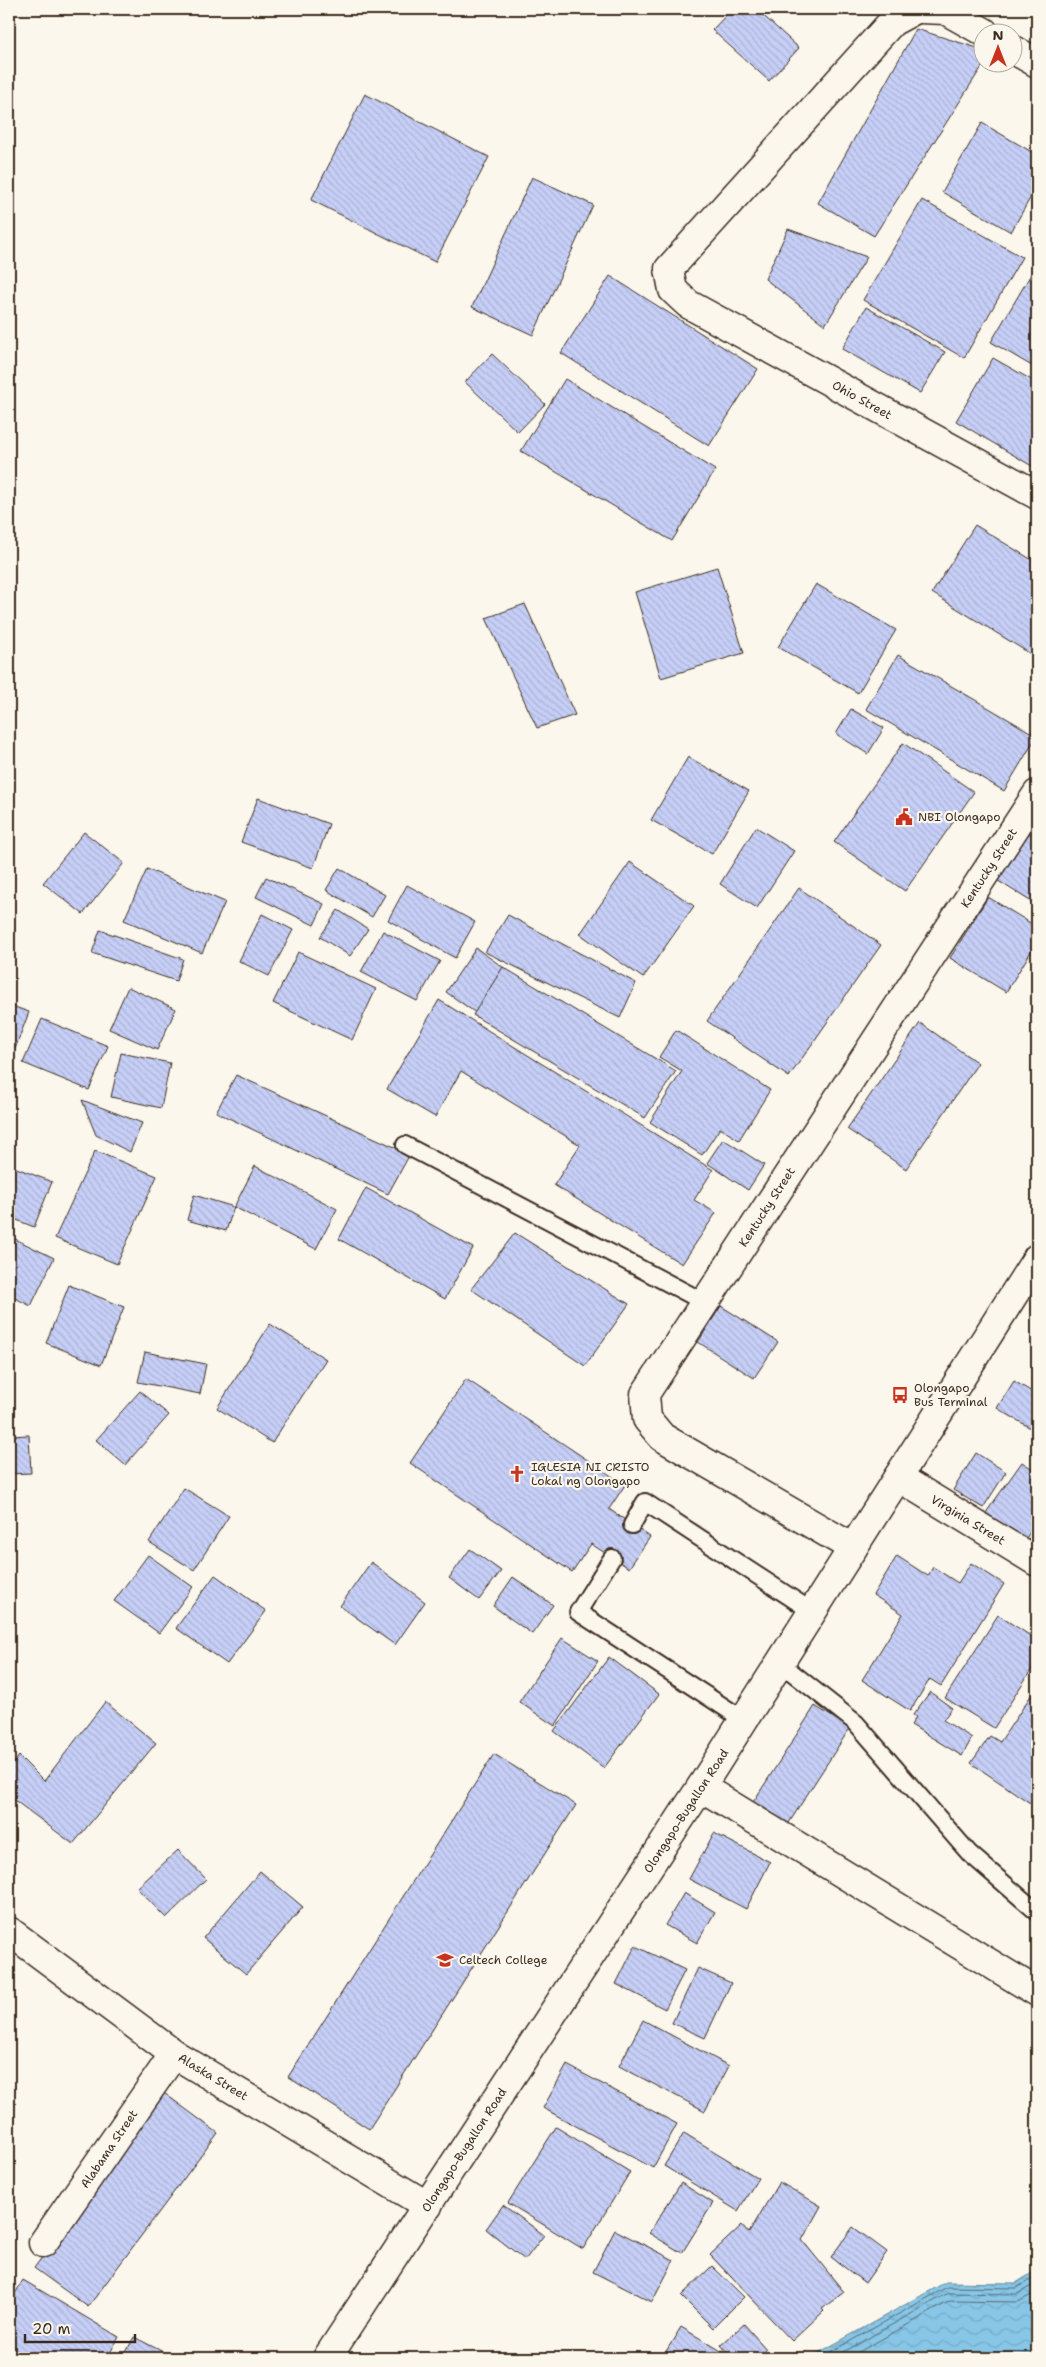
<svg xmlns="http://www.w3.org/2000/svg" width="1046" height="2367" viewBox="0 0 1046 2367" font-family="'Shantell Sans',sans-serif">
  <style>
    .water { fill: url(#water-waves); stroke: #698897 }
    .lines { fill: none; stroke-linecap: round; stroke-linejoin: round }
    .shore { stroke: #59686e; stroke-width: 1 }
    .building { fill: url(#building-back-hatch); stroke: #3b2a1e }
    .lane-casing { stroke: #3b2a1e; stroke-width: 20 }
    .street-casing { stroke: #3b2a1e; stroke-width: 31 }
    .primary-casing { stroke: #3b2a1e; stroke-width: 31 }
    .lane { stroke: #fbf7ec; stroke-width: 16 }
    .street { stroke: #fbf7ec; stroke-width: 28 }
    .primary { stroke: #fbf7ec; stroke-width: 28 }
    .labels { text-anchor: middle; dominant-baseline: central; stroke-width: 4.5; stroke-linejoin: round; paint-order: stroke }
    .street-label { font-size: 12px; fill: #3b2a1e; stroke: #fbf7ec }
    .poi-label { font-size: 12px; fill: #3b2a1e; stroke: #fbf7ec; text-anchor: start }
  </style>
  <defs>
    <pattern id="water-waves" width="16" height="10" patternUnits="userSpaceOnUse" patternTransform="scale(1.25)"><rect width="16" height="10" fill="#87c6e7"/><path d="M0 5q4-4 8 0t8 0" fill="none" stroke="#75aac6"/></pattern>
    <pattern id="building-back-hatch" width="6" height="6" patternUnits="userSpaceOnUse" patternTransform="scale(1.25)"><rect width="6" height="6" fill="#c6cff7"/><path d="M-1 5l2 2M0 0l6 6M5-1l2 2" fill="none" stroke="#abb2d3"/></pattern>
  </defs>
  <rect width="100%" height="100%" fill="#fbf7ec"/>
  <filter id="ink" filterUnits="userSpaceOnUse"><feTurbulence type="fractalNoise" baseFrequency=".02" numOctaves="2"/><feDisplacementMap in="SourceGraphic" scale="10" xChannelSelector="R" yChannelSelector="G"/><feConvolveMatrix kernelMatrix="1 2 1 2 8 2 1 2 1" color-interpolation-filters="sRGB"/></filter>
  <g filter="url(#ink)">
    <path class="water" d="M 1037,2270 L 1037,2358 L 809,2358 L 946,2282 L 1016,2283 Z"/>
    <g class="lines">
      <g class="shore">
        <path d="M 820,2358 L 947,2287 L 1016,2288 L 1037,2276"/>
        <path d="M 833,2358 L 948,2293 L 1017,2294 L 1037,2283"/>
        <path d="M 848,2358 L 950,2301 L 1018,2302 L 1037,2292"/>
      </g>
    </g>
    <g class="building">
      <path d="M 732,9 L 756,9 L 799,48 L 769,81 L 712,30 Z"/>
      <path d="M 916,29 L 984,50 L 985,62 L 874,236 L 818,203 Z"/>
      <path d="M 365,94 L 489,157 L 435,262 L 311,200 Z"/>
      <path d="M 982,123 L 1037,155 L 1037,186 L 1011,232 L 942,192 Z"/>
      <path d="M 532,177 L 593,205 L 533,335 L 472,307 Z"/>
      <path d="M 922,200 L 1022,257 L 964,358 L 863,300 Z"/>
      <path d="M 788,229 L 867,257 L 825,325 L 765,279 Z"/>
      <path d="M 1037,264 L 1037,369 L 991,342 Z"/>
      <path d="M 610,276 L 758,369 L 709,446 L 561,353 Z"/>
      <path d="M 866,307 L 945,352 L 920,393 L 842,349 Z"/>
      <path d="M 492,354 L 545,404 L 518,432 L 465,382 Z"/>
      <path d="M 993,358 L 1037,383 L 1037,469 L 956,421 Z"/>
      <path d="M 565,379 L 715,470 L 672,541 L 521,451 Z"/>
      <path d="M 975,525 L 1037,563 L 1037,658 L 932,593 Z"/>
      <path d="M 717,567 L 744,653 L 661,678 L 635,592 Z"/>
      <path d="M 816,584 L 896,630 L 858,693 L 778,647 Z"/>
      <path d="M 525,604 L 575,715 L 537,728 L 486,618 Z"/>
      <path d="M 898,655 L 1037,736 L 1004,791 L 866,709 Z"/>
      <path d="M 851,709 L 884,728 L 868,754 L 836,734 Z"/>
      <path d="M 903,743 L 974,792 L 905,891 L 834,842 Z"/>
      <path d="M 688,757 L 749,791 L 712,854 L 651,820 Z"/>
      <path d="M 258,798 L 329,824 L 313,868 L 241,842 Z"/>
      <path d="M 1017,825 L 1037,838 L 1037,900 L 1035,904 L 987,874 Z"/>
      <path d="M 756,827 L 794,851 L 757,908 L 720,884 Z"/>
      <path d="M 84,832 L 124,863 L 83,914 L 43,883 Z"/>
      <path d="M 630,862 L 694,906 L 643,978 L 580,934 Z"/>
      <path d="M 339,868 L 385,895 L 372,917 L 326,890 Z"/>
      <path d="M 147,869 L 225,902 L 202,953 L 124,920 Z"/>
      <path d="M 266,877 L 324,904 L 314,925 L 256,897 Z"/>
      <path d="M 407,885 L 475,922 L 455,958 L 388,920 Z"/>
      <path d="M 799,888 L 881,945 L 789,1077 L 707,1021 Z"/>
      <path d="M 988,897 L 1037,927 L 1037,942 L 1006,992 L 950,958 Z"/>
      <path d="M 338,910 L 368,929 L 350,956 L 320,937 Z"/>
      <path d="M 262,914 L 293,930 L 269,976 L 239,961 Z"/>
      <path d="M 508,915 L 636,983 L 620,1018 L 485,952 Z"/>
      <path d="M 100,930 L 183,959 L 176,981 L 92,953 Z"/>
      <path d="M 383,931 L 440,961 L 417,1001 L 361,972 Z"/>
      <path d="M 476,948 L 514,975 L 483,1018 L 446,992 Z"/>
      <path d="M 298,952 L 376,989 L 352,1040 L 273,1003 Z"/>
      <path d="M 503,967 L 676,1071 L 645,1118 L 473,1015 Z"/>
      <path d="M 128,987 L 176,1009 L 157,1050 L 109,1029 Z"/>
      <path d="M 439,1000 L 713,1170 L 694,1200 L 716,1213 L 682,1264 L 554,1185 L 580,1145 L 461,1071 L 435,1117 L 387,1089 Z"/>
      <path d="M 9,1005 L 29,1012 L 15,1049 L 9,1046 Z"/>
      <path d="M 42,1019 L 108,1046 L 89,1090 L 23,1063 Z"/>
      <path d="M 920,1023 L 978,1063 L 906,1169 L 847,1129 Z"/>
      <path d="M 676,1030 L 770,1090 L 739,1140 L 720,1128 L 702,1155 L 650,1122 L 682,1071 L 659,1057 Z"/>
      <path d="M 121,1053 L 170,1063 L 161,1108 L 111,1097 Z"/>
      <path d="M 236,1075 L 410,1154 L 388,1194 L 216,1112 Z"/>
      <path d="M 82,1100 L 142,1123 L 130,1152 L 96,1135 Z"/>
      <path d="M 723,1139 L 764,1165 L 748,1190 L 707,1163 Z"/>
      <path d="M 95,1151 L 157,1176 L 117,1264 L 55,1238 Z"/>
      <path d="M 9,1165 L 52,1182 L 34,1227 L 9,1217 Z"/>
      <path d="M 255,1166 L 337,1209 L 316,1249 L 234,1207 Z"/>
      <path d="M 366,1188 L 473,1248 L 445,1299 L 339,1239 Z"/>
      <path d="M 194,1195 L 234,1207 L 226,1231 L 187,1220 Z"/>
      <path d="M 515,1233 L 629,1304 L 585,1366 L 471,1289 Z"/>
      <path d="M 9,1236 L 54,1258 L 31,1306 L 9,1295 Z"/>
      <path d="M 69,1285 L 124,1307 L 101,1365 L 46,1343 Z"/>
      <path d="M 721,1306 L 778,1342 L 754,1378 L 698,1342 Z"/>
      <path d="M 270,1324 L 326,1359 L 272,1443 L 217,1408 Z"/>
      <path d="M 145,1352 L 206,1364 L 200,1394 L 138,1382 Z"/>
      <path d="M 466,1379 L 625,1485 L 609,1509 L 650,1537 L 629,1568 L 591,1544 L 572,1572 L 410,1463 Z"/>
      <path d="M 1014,1381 L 1037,1395 L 1037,1432 L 997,1408 Z"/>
      <path d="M 140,1391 L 169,1415 L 125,1465 L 96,1440 Z"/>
      <path d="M 29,1435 L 31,1473 L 9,1474 L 9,1436 Z"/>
      <path d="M 976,1453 L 1006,1472 L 983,1508 L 953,1490 Z"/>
      <path d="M 1022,1462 L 1037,1472 L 1037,1522 L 1024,1541 L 985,1514 Z"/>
      <path d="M 184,1488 L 229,1516 L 194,1570 L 149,1542 Z"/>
      <path d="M 1037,1527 L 1037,1553 L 1025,1544 Z"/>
      <path d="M 470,1549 L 501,1571 L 479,1600 L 449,1578 Z"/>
      <path d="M 148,1555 L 193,1587 L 159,1633 L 114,1601 Z"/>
      <path d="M 897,1556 L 928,1576 L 933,1567 L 958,1583 L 971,1563 L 1004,1584 L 941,1686 L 930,1679 L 910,1711 L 862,1680 L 903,1614 L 873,1595 Z"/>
      <path d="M 371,1562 L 425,1602 L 395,1645 L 340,1606 Z"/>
      <path d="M 215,1575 L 266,1611 L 227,1664 L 176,1628 Z"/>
      <path d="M 513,1577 L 553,1605 L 532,1634 L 493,1606 Z"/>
      <path d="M 998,1615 L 1037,1640 L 1037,1661 L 994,1728 L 945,1698 Z"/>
      <path d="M 562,1638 L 598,1661 L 555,1726 L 519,1702 Z"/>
      <path d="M 609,1657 L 659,1694 L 604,1768 L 554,1731 Z"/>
      <path d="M 930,1692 L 952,1708 L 943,1720 L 972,1738 L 962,1756 L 911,1725 L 916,1717 L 913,1715 Z"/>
      <path d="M 1032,1694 L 1037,1698 L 1037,1792 L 1030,1803 L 971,1763 L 990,1736 L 1000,1742 Z"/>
      <path d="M 105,1702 L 156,1743 L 73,1844 L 9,1796 L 9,1770 L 19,1756 L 44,1781 Z"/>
      <path d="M 815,1706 L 850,1728 L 785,1829 L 750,1807 Z"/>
      <path d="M 494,1754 L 576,1805 L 369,2129 L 288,2077 Z"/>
      <path d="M 714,1833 L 770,1862 L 746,1909 L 689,1879 Z"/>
      <path d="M 178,1850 L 206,1879 L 166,1918 L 137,1888 Z"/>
      <path d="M 260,1871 L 303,1907 L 246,1974 L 203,1938 Z"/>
      <path d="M 684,1893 L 715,1912 L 697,1943 L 665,1925 Z"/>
      <path d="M 635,1946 L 685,1970 L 665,2009 L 616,1984 Z"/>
      <path d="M 698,1968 L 731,1983 L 705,2038 L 672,2023 Z"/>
      <path d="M 643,2020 L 729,2066 L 705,2111 L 619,2066 Z"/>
      <path d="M 567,2065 L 677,2124 L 653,2168 L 543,2108 Z"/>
      <path d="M 164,2093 L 218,2133 L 88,2307 L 34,2268 Z"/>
      <path d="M 556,2127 L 630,2172 L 583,2249 L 508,2203 Z"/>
      <path d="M 684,2133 L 758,2178 L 738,2211 L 664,2166 Z"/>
      <path d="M 779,2182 L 821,2206 L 802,2240 L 844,2292 L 822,2309 L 824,2311 L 792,2341 L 710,2255 L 742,2225 L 749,2233 Z"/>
      <path d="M 681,2183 L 713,2203 L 682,2253 L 649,2233 Z"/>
      <path d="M 503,2205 L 544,2235 L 525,2260 L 486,2229 Z"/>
      <path d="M 853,2227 L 887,2252 L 865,2283 L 831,2257 Z"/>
      <path d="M 615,2230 L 674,2260 L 652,2302 L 593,2272 Z"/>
      <path d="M 712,2266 L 744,2297 L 713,2328 L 681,2296 Z"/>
      <path d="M 23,2280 L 119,2337 L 107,2358 L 20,2358 L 9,2352 L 9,2304 Z"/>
      <path d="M 744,2324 L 766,2349 L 756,2358 L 732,2358 L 721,2345 Z"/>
      <path d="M 681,2327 L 723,2352 L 720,2358 L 662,2358 Z"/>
      <path d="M 134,2337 L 175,2358 L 123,2358 Z"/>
    </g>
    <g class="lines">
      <g class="lane-casing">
        <g id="lane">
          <path d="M 405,1145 L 704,1302"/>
          <path d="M 632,1525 L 645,1502 L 813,1612"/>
          <path d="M 612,1558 L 578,1612 L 744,1720"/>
          <path d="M 780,1663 L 856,1723 L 969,1853 L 1037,1912"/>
        </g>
      </g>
      <g class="street-casing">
        <g id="street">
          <path d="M 916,9 L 892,22 L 669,269 L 673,290 L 688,304 L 1037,495"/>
          <path d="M 921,9 L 945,10 L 984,32"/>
          <path d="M 1014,50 L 1037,63"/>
          <path d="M 898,1477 L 1037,1562"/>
          <path d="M 853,1548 L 662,1437 L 647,1419 L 645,1394 L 1037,794"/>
          <path d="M 701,1787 L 1037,1992"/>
          <path d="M 9,1931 L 174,2054 L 428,2206"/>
          <path d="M 43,2243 L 174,2054"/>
        </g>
      </g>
      <g class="primary-casing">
        <path id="primary" d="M 327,2358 L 701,1787 L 1037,1258"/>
      </g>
      <use href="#lane" class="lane"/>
      <use href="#street" class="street"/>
      <use href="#primary" class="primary"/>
    </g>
  </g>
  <defs>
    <g id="civic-bare" transform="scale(1.35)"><path d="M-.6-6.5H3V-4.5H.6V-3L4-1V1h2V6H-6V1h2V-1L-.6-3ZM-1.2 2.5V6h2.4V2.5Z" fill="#c8321e" stroke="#fbf7ec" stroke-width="2.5" paint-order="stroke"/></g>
    <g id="bus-bare" transform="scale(1.35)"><path d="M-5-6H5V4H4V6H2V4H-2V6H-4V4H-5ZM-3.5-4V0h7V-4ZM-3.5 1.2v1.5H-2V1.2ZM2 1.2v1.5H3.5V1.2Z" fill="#c8321e" stroke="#fbf7ec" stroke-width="2.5" paint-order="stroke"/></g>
    <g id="church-bare" transform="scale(1.35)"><path d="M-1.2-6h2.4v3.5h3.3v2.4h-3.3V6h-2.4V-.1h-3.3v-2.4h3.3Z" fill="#c8321e" stroke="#fbf7ec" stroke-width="2.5" paint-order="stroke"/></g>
    <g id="university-bare" transform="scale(1.35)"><path d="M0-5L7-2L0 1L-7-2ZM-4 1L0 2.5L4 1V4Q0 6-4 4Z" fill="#c8321e" stroke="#fbf7ec" stroke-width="2.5" paint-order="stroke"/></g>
  </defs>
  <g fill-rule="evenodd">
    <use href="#civic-bare" x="904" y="817"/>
    <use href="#bus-bare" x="900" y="1395"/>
    <use href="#church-bare" x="517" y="1474"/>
    <use href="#university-bare" x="445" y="1960"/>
  </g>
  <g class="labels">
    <g class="street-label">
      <text transform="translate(862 400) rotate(29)">Ohio Street</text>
      <text transform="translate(989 868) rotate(-57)">Kentucky Street</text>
      <text transform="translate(767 1207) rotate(-57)">Kentucky Street</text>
      <text transform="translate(968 1520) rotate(31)">Virginia Street</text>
      <text transform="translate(686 1811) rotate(-57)">Olongapo-Bugallon Road</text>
      <text transform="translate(213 2077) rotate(31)">Alaska Street</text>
      <text transform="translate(109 2149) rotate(-56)">Alabama Street</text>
      <text transform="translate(464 2150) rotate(-57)">Olongapo-Bugallon Road</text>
    </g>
    <g class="poi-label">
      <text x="918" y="817">NBI Olongapo</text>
      <text x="914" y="1388">Olongapo<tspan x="914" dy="14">Bus Terminal</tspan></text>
      <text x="531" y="1467">IGLESIA NI CRISTO<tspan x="531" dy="14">Lokal ng Olongapo</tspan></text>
      <text x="459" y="1960">Celtech College</text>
    </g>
  </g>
  <rect width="1046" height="2367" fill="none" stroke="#fbf7ec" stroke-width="30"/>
  <rect x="15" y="15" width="1016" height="2337" fill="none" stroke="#3b2a1e" stroke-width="2" filter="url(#ink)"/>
  <g transform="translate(998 48)"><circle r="24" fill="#fbf7ec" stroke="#aea59a"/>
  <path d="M0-4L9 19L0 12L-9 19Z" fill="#c8321e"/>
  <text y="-8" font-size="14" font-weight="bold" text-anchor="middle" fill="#3b2a1e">N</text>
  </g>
  <path d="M25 2334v8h110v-8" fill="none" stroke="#3b2a1e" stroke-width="2.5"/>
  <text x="32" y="2334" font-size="15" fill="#3b2a1e" stroke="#fbf7ec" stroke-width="4" paint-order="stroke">20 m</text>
</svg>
